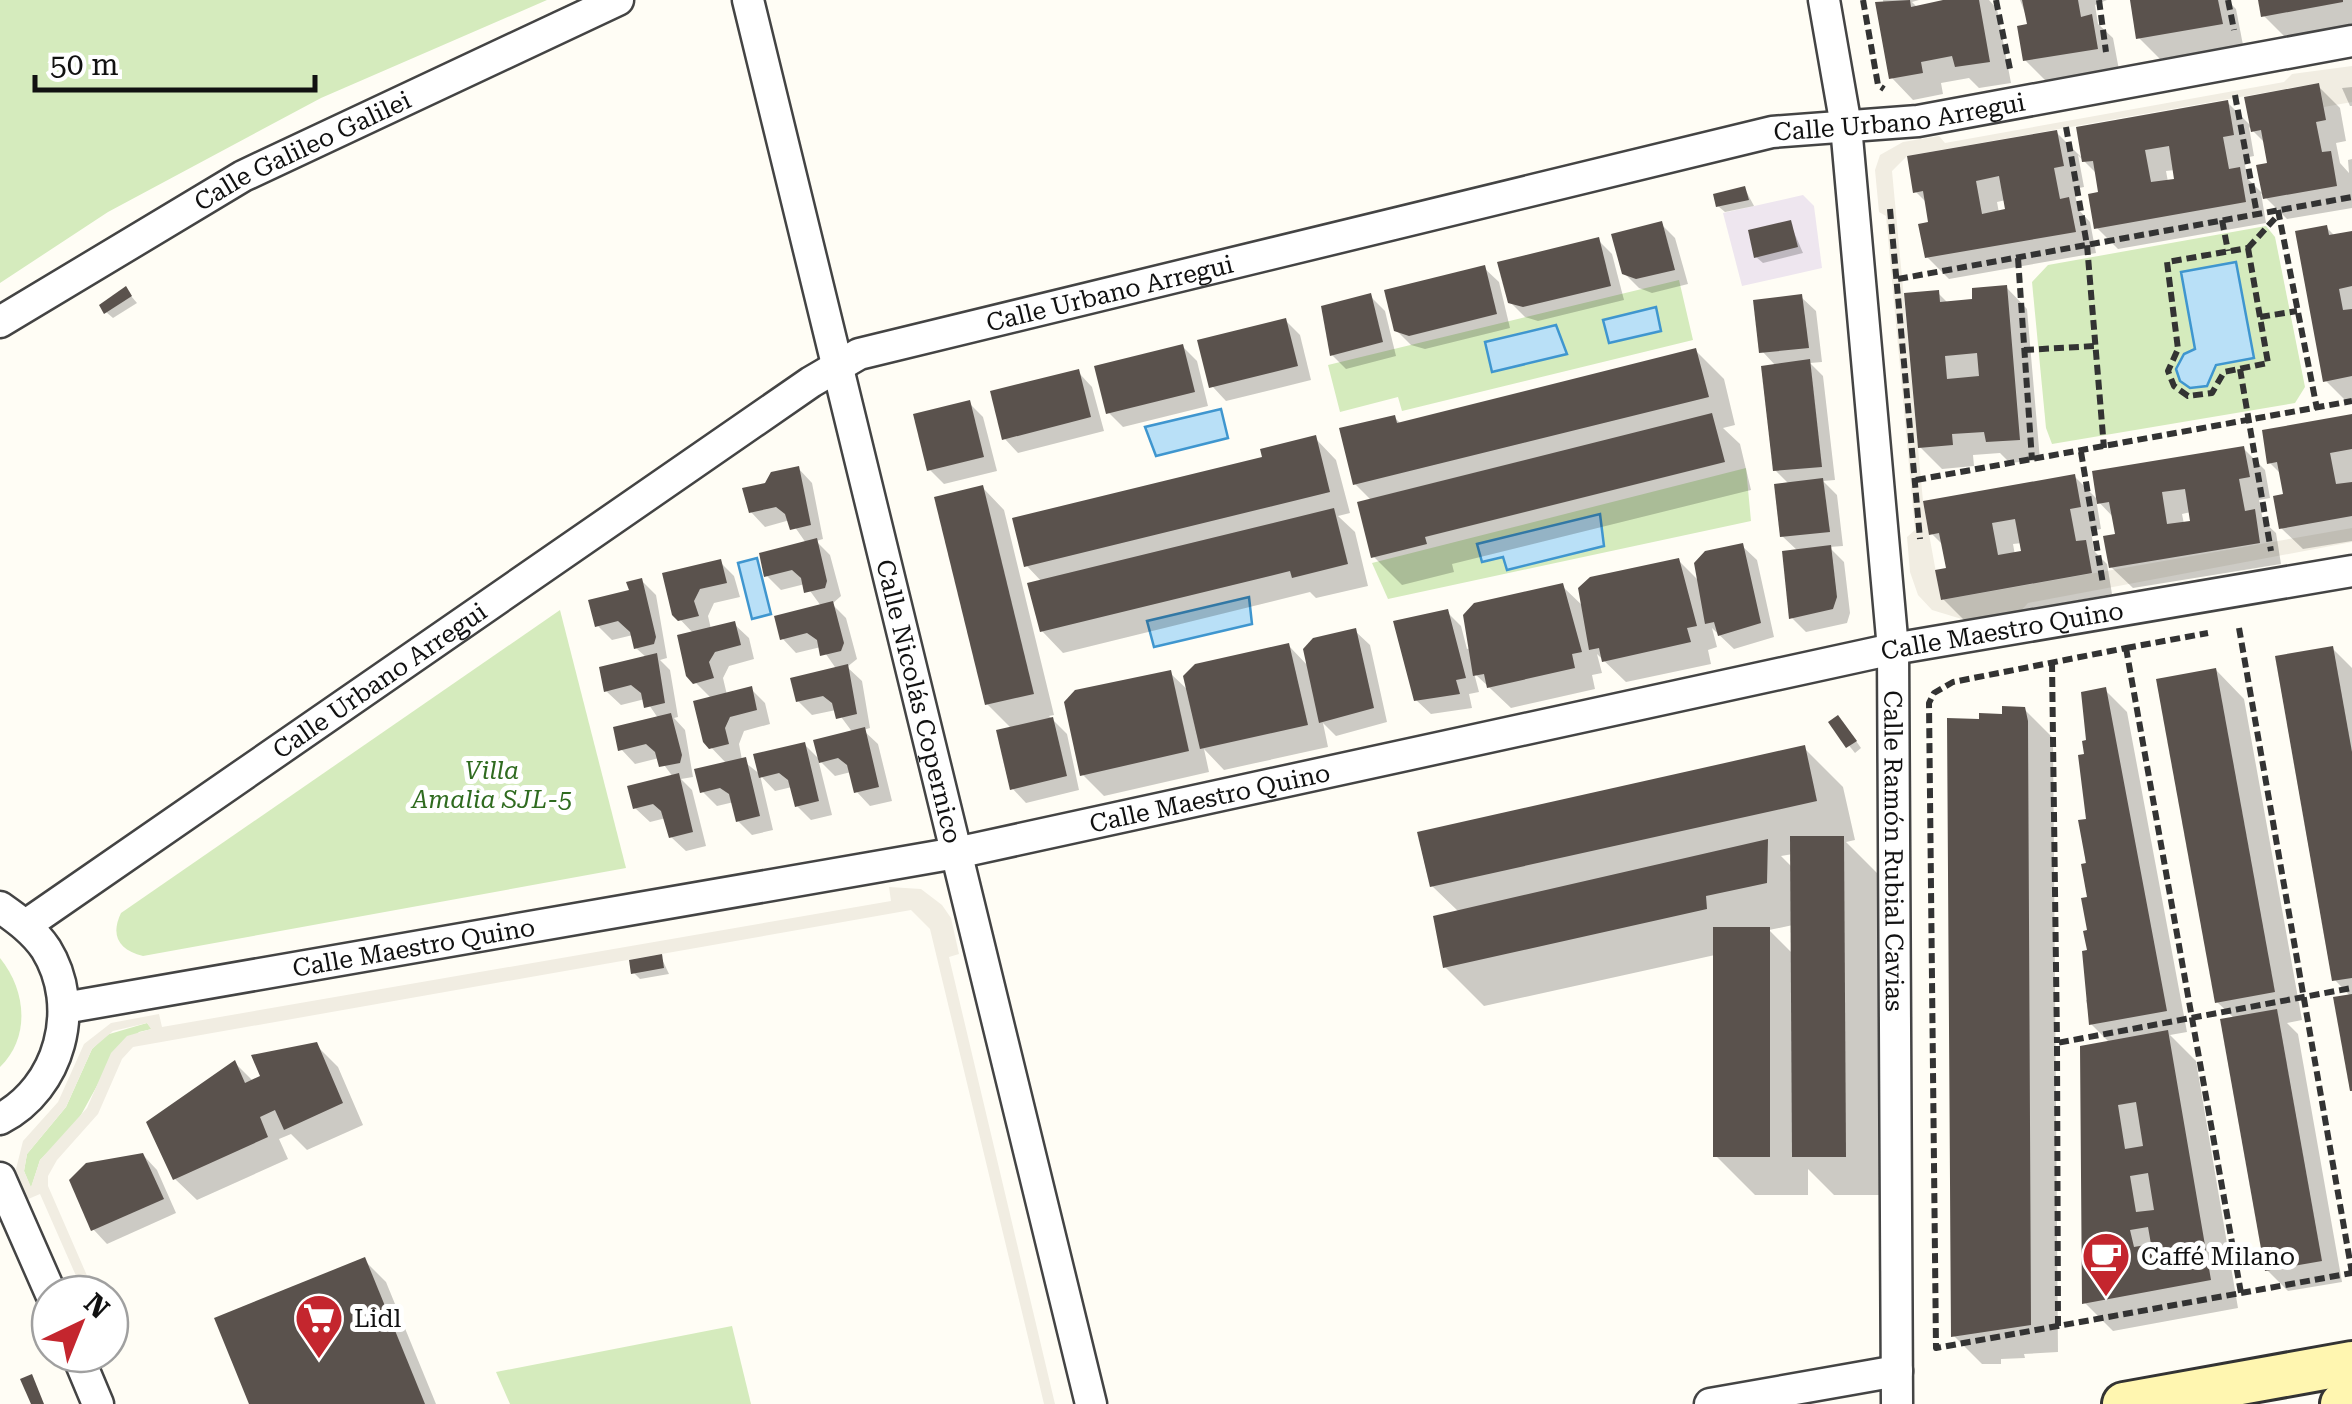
<svg xmlns="http://www.w3.org/2000/svg" width="2352" height="1404" viewBox="0 0 2352 1404" font-family="'Roboto Serif',serif">
  <style>
    .industrial { fill: #eee6ef }
    .green { fill: #d5ebbd }
    .plaza { fill: #f1ede2; fill-rule: evenodd }
    .water { fill: #b9e0f7; stroke: #3f96cf; stroke-width: 2.5 }
    .shadow { fill: #0003; fill-rule: evenodd }
    .building { fill: #5a524d; fill-rule: evenodd }
    .lines { fill: none; stroke-linecap: round; stroke-linejoin: round }
    .street-casing { stroke: #444; stroke-width: 35 }
    .secondary-casing { stroke: #333; stroke-width: 48 }
    .path { stroke: #333; stroke-width: 6; stroke-dasharray: 10 5; stroke-linecap: butt }
    .street { stroke: #fff; stroke-width: 30 }
    .secondary { stroke: #fff6b0; stroke-width: 42 }
    .labels { text-anchor: middle; dominant-baseline: central; stroke-width: 10; stroke-linejoin: round; paint-order: stroke }
    .street-label { font-size: 25px; fill: #111; stroke: #fff }
    .park-label { font-size: 25px; font-style: italic; fill: #2f6b1f; stroke: #fff }
    .poi-label { font-size: 25px; fill: #111; stroke: #fff; text-anchor: start }
  </style>
  <rect width="100%" height="100%" fill="#fffdf5"/>
  <path class="industrial" d="M 1803,195 L 1814,206 L 1822,268 L 1742,286 L 1723,213 Z"/>
  <g class="green">
    <path d="M 0,0 L 547,0 L 321,98 L 108,212 L 0,283 Z"/>
    <path d="M 2266,226 L 2275,237 L 2305,387 L 2295,403 L 2052,444 L 2046,428 L 2032,282 L 2048,265 Z"/>
    <path d="M 1679,280 L 1693,340 L 1402,411 L 1398,397 L 1340,412 L 1328,365 Z"/>
    <path d="M 1746,468 L 1751,521 L 1388,599 L 1372,563 Z"/>
    <path d="M 560,610 L 626,868 L 143,956 C 119,950 110,936 121,913 Z"/>
    <path d="M 0,958 C 26,990 31,1037 0,1067 Z"/>
    <path d="M 147,1023 L 152,1029 L 139,1032 L 104,1073 L 76,1124 L 40,1160 L 31,1188 L 24,1171 L 27,1154 L 66,1107 L 92,1049 L 106,1035 Z"/>
    <path d="M 732,1326 L 751,1404 L 510,1404 L 496,1372 Z"/>
  </g>
  <g class="plaza">
    <path d="M 2352,66 L 2352,102 L 2324,107 L 2319,83 L 1907,156 L 1892,171 L 1923,501 L 1941,600 L 2352,528 L 2352,542 L 2028,603 L 2020,612 L 1965,620 L 1932,610 L 1918,595 L 1910,572 L 1907,537 L 1915,530 L 1886,216 L 1879,212 L 1875,170 L 1880,155 L 1903,142 L 1939,136 L 1945,143 L 2284,82 L 2292,74 Z"/>
    <path d="M 889,887 L 921,889 L 942,905 L 951,918 L 959,954 L 949,957 L 1055,1404 L 1044,1404 L 930,929 L 911,910 L 133,1047 L 122,1059 L 98,1114 L 57,1160 L 48,1176 L 48,1186 L 95,1294 L 84,1294 L 40,1194 L 26,1200 L 15,1173 L 23,1141 L 58,1102 L 84,1044 L 111,1023 L 159,1014 L 162,1027 L 891,901 ZM 147,1023 L 151,1029 L 127,1036 L 111,1053 L 87,1108 L 40,1160 L 31,1187 L 24,1171 L 27,1154 L 66,1107 L 92,1049 L 113,1031 Z"/>
  </g>
  <g class="water">
    <path d="M 2236,262 L 2254,358 L 2216,365 L 2207,386 L 2190,388 L 2180,381 L 2176,369 L 2184,354 L 2195,349 L 2181,272 Z"/>
    <path d="M 1656,307 L 1661,331 L 1609,343 L 1603,320 Z"/>
    <path d="M 1556,325 L 1567,354 L 1492,372 L 1485,342 Z"/>
    <path d="M 1221,409 L 1228,438 L 1156,456 L 1145,427 Z"/>
    <path d="M 1600,514 L 1604,546 L 1507,570 L 1503,557 L 1482,562 L 1477,544 Z"/>
    <path d="M 757,558 L 771,614 L 752,619 L 738,563 Z"/>
    <path d="M 1249,597 L 1252,624 L 1154,647 L 1147,621 Z"/>
  </g>
  <g class="shadow">
    <path d="M 1883,0 L 1919,0 L 1912,2 L 1918,8 L 1945,0 L 1989,0 L 1997,9 L 2011,83 L 1979,88 L 1969,78 L 1941,83 L 1943,94 L 1913,100 L 1892,78 Z"/>
    <path d="M 2020,0 L 2107,0 L 2095,5 L 2098,24 L 2113,38 L 2119,70 L 2047,82 L 2025,60 L 2030,26 Z"/>
    <path d="M 2143,0 L 2227,0 L 2236,9 L 2243,45 L 2160,59 L 2139,38 Z"/>
    <path d="M 2260,0 L 2352,0 L 2352,25 L 2285,37 L 2263,15 Z"/>
    <path d="M 2318,86 L 2340,108 L 2346,141 L 2336,143 L 2340,163 L 2349,173 L 2348,160 L 2352,159 L 2352,208 L 2287,219 L 2261,193 L 2266,223 L 2118,249 L 2096,227 L 2101,194 L 2098,175 L 2078,155 L 2084,187 L 2074,189 L 2078,209 L 2090,222 L 2096,253 L 1949,279 L 1927,257 L 1931,224 L 1928,204 L 1915,191 L 2056,132 L 2084,160 L 2227,102 L 2253,128 ZM 2249,127 L 2266,144 L 2270,165 L 2265,196 L 2247,178 L 2244,158 L 2254,156 ZM 2175,170 L 2177,181 L 2168,182 L 2166,171 ZM 2006,200 L 2008,211 L 1999,213 L 1997,202 Z"/>
    <path d="M 2352,87 L 2352,106 L 2350,106 L 2342,88 Z"/>
    <path d="M 1745,189 L 1754,206 L 1725,212 L 1718,206 Z"/>
    <path d="M 1790,223 L 1803,253 L 1763,263 L 1756,257 Z"/>
    <path d="M 1661,224 L 1675,238 L 1688,284 L 1652,293 L 1639,288 L 1624,273 Z"/>
    <path d="M 2326,227 L 2336,237 L 2352,234 L 2352,401 L 2347,402 L 2325,380 Z"/>
    <path d="M 1598,240 L 1612,254 L 1624,300 L 1538,321 L 1525,317 L 1510,302 Z"/>
    <path d="M 1484,268 L 1499,282 L 1510,328 L 1425,349 L 1411,345 L 1396,330 Z"/>
    <path d="M 2006,287 L 2027,309 L 2040,460 L 2010,463 L 2000,453 L 1973,455 L 1974,466 L 1942,469 L 1920,447 L 1938,293 L 1949,304 L 1975,302 Z"/>
    <path d="M 126,290 L 137,303 L 113,318 L 106,312 Z"/>
    <path d="M 1370,296 L 1385,311 L 1396,356 L 1346,369 L 1332,355 Z"/>
    <path d="M 1801,297 L 1816,311 L 1822,362 L 1810,363 L 1823,376 L 1835,480 L 1823,481 L 1837,495 L 1843,546 L 1829,547 L 1844,562 L 1850,613 L 1847,623 L 1806,632 L 1792,618 L 1798,551 L 1782,536 L 1790,485 L 1775,470 L 1776,366 L 1762,351 Z"/>
    <path d="M 1286,321 L 1300,335 L 1311,380 L 1226,401 L 1212,386 Z"/>
    <path d="M 1183,347 L 1197,361 L 1208,406 L 1123,427 L 1109,413 Z"/>
    <path d="M 1696,351 L 1724,379 L 1735,425 L 1723,428 L 1740,444 L 1751,490 L 1452,564 L 1454,572 L 1402,585 L 1374,557 L 1372,501 L 1355,484 L 1394,417 L 1401,424 Z"/>
    <path d="M 1078,372 L 1092,387 L 1104,431 L 1018,453 L 1004,438 Z"/>
    <path d="M 969,403 L 983,417 L 997,471 L 944,484 L 929,469 Z"/>
    <path d="M 2352,417 L 2352,541 L 2303,549 L 2281,528 L 2285,496 L 2282,475 L 2270,463 Z"/>
    <path d="M 1315,438 L 1336,460 L 1350,513 L 1338,516 L 1355,532 L 1368,586 L 1316,598 L 1310,592 L 1063,653 L 1042,631 L 1042,582 L 1026,565 Z"/>
    <path d="M 2244,449 L 2265,470 L 2270,498 L 2259,500 L 2263,521 L 2276,533 L 2281,564 L 2133,588 L 2111,567 L 2118,536 L 2114,518 L 2096,499 L 2101,529 L 2091,531 L 2094,551 L 2107,564 L 2112,594 L 1965,621 L 1943,599 L 1949,570 L 1944,546 L 1932,534 L 2074,476 L 2100,502 ZM 2191,512 L 2193,523 L 2184,524 L 2182,514 ZM 2022,543 L 2024,553 L 2015,555 L 2013,544 Z"/>
    <path d="M 798,468 L 812,483 L 823,539 L 816,541 L 830,555 L 841,596 L 832,604 L 846,618 L 857,659 L 847,667 L 862,681 L 870,728 L 863,730 L 878,744 L 892,801 L 870,806 L 856,791 L 851,772 L 835,776 L 818,759 L 832,815 L 811,820 L 797,806 L 792,787 L 775,791 L 760,775 L 773,830 L 752,835 L 738,821 L 734,802 L 717,806 L 702,791 L 727,764 L 705,741 L 712,699 L 689,676 L 694,634 L 674,613 L 720,562 L 734,576 L 740,597 L 714,603 L 708,616 L 711,629 L 734,624 L 749,638 L 754,659 L 729,666 L 723,678 L 727,695 L 751,689 L 765,703 L 770,724 L 744,731 L 739,744 L 742,760 L 761,775 L 804,744 L 821,761 L 853,733 L 836,710 L 812,715 L 798,701 L 837,670 L 821,647 L 796,653 L 782,638 L 821,606 L 805,584 L 781,590 L 766,575 L 806,543 L 790,520 L 765,527 L 751,512 L 766,485 Z"/>
    <path d="M 983,488 L 1004,510 L 1054,715 L 1049,716 L 1067,734 L 1079,790 L 1026,803 L 1012,788 L 1012,729 L 987,704 Z"/>
    <path d="M 1742,546 L 1757,560 L 1774,637 L 1734,649 L 1712,628 L 1717,647 L 1708,650 L 1711,664 L 1626,682 L 1597,654 L 1602,673 L 1592,675 L 1595,689 L 1511,708 L 1474,673 L 1479,692 L 1469,694 L 1472,708 L 1431,714 L 1416,700 L 1447,612 L 1461,626 L 1467,649 L 1471,648 L 1562,586 L 1584,607 L 1678,560 L 1700,582 Z"/>
    <path d="M 642,581 L 656,595 L 667,658 L 660,660 L 670,670 L 678,717 L 674,718 L 685,730 L 693,777 L 681,779 L 692,790 L 706,846 L 686,851 L 671,837 L 666,818 L 650,822 L 635,808 L 673,777 L 659,758 L 635,764 L 621,749 L 658,718 L 645,699 L 621,705 L 606,691 L 647,658 L 636,648 L 633,635 L 612,640 L 598,626 Z"/>
    <path d="M 1355,631 L 1370,645 L 1387,722 L 1336,736 L 1323,723 L 1328,747 L 1224,770 L 1204,749 L 1209,772 L 1104,796 L 1082,774 L 1170,673 L 1190,692 L 1289,646 L 1309,667 Z"/>
    <path d="M 2332,648 L 2352,668 L 2352,1088 L 2351,997 L 2335,980 Z"/>
    <path d="M 2216,670 L 2244,699 L 2302,1020 L 2287,1023 L 2298,1034 L 2342,1282 L 2288,1291 L 2267,1270 L 2235,1019 L 2217,1002 Z"/>
    <path d="M 2105,690 L 2127,712 L 2187,1032 L 2170,1035 L 2196,1061 L 2238,1308 L 2113,1331 L 2085,1303 L 2110,1043 L 2091,1024 L 2086,1000 L 2090,999 L 2090,899 L 2081,822 L 2089,821 L 2087,756 Z"/>
    <path d="M 2024,709 L 2053,738 L 2058,1352 L 2024,1354 L 2025,1358 L 2001,1359 L 2001,1364 L 1982,1364 L 1953,1335 L 1951,1325 L 1949,721 L 1981,722 Z"/>
    <path d="M 1831,723 L 1844,724 L 1861,748 L 1855,753 Z"/>
    <path d="M 1804,748 L 1843,787 L 1855,840 L 1846,842 L 1882,878 L 1884,1195 L 1834,1195 L 1808,1169 L 1808,1195 L 1755,1195 L 1716,1156 L 1715,955 L 1484,1006 L 1445,967 L 1459,912 L 1432,886 ZM 1793,854 L 1793,868 L 1781,856 ZM 1793,925 L 1794,955 L 1769,930 Z"/>
    <path d="M 661,957 L 669,974 L 640,979 L 634,973 Z"/>
    <path d="M 316,1045 L 338,1067 L 363,1125 L 307,1150 L 291,1134 L 279,1139 L 288,1159 L 197,1200 L 175,1179 L 235,1063 L 254,1082 Z"/>
    <path d="M 143,1155 L 157,1170 L 176,1213 L 107,1244 L 93,1229 Z"/>
    <path d="M 364,1260 L 386,1282 L 436,1404 L 252,1404 Z"/>
  </g>
  <g class="building">
    <path d="M 1910,0 L 1911,7 L 1943,0 L 1979,0 L 1990,62 L 1955,67 L 1952,56 L 1921,62 L 1923,73 L 1889,79 L 1875,2 Z"/>
    <path d="M 2022,0 L 2078,0 L 2081,17 L 2092,14 L 2098,49 L 2023,61 L 2017,26 L 2027,24 Z"/>
    <path d="M 2130,0 L 2218,0 L 2223,24 L 2136,39 Z"/>
    <path d="M 2258,0 L 2343,0 L 2343,2 L 2261,17 Z"/>
    <path d="M 2319,83 L 2326,120 L 2316,122 L 2322,152 L 2331,151 L 2337,186 L 2263,199 L 2256,165 L 2267,163 L 2261,130 L 2251,132 L 2244,97 Z"/>
    <path d="M 2228,100 L 2234,135 L 2223,137 L 2229,169 L 2240,167 L 2246,202 L 2094,229 L 2088,194 L 2098,192 L 2093,161 L 2082,162 L 2076,127 ZM 2169,146 L 2174,179 L 2151,182 L 2145,150 Z"/>
    <path d="M 2057,130 L 2064,166 L 2054,168 L 2060,199 L 2069,197 L 2076,232 L 1925,258 L 1918,224 L 1928,222 L 1923,191 L 1913,193 L 1907,156 ZM 1999,176 L 2005,209 L 1982,214 L 1976,181 Z"/>
    <path d="M 1745,186 L 1749,200 L 1716,207 L 1713,194 Z"/>
    <path d="M 1791,220 L 1798,247 L 1754,258 L 1748,230 Z"/>
    <path d="M 1662,221 L 1675,270 L 1636,279 L 1622,274 L 1611,234 Z"/>
    <path d="M 2327,225 L 2329,235 L 2352,231 L 2352,286 L 2339,289 L 2343,310 L 2352,309 L 2352,376 L 2323,382 L 2295,231 Z"/>
    <path d="M 1599,237 L 1611,286 L 1523,307 L 1508,303 L 1497,262 Z"/>
    <path d="M 1485,265 L 1497,314 L 1409,336 L 1394,331 L 1384,290 Z"/>
    <path d="M 2007,285 L 2020,440 L 1986,442 L 1984,432 L 1952,434 L 1953,445 L 1918,448 L 1904,293 L 1939,290 L 1940,302 L 1972,299 L 1972,288 ZM 1977,353 L 1979,376 L 1947,379 L 1945,356 Z"/>
    <path d="M 126,286 L 132,296 L 104,314 L 99,305 Z"/>
    <path d="M 1371,293 L 1383,342 L 1330,356 L 1321,306 Z"/>
    <path d="M 1802,294 L 1809,348 L 1759,353 L 1753,300 Z"/>
    <path d="M 1286,318 L 1298,366 L 1209,388 L 1197,340 Z"/>
    <path d="M 1183,344 L 1195,392 L 1106,414 L 1094,366 Z"/>
    <path d="M 1696,348 L 1709,397 L 1353,485 L 1339,428 L 1395,415 L 1397,423 Z"/>
    <path d="M 1810,359 L 1822,467 L 1773,471 L 1761,366 Z"/>
    <path d="M 1079,369 L 1091,417 L 1002,440 L 990,391 Z"/>
    <path d="M 970,400 L 984,457 L 927,471 L 913,414 Z"/>
    <path d="M 1712,413 L 1725,462 L 1425,537 L 1427,544 L 1371,558 L 1357,502 Z"/>
    <path d="M 2352,414 L 2352,449 L 2330,453 L 2336,484 L 2352,482 L 2352,516 L 2279,529 L 2273,496 L 2283,494 L 2277,462 L 2267,464 L 2262,430 Z"/>
    <path d="M 1316,435 L 1330,492 L 1024,567 L 1012,518 L 1262,457 L 1260,449 Z"/>
    <path d="M 2244,446 L 2250,477 L 2239,479 L 2245,511 L 2255,509 L 2260,543 L 2109,568 L 2103,536 L 2115,534 L 2109,502 L 2097,504 L 2092,471 ZM 2185,489 L 2190,521 L 2167,524 L 2162,492 Z"/>
    <path d="M 799,466 L 811,525 L 790,530 L 785,514 L 776,507 L 749,513 L 742,488 L 765,483 L 771,472 Z"/>
    <path d="M 2075,474 L 2081,507 L 2070,509 L 2076,541 L 2086,540 L 2092,573 L 1941,600 L 1935,570 L 1946,568 L 1939,533 L 1929,535 L 1923,501 ZM 2015,519 L 2021,551 L 1998,555 L 1992,523 Z"/>
    <path d="M 1823,478 L 1830,532 L 1780,537 L 1774,484 Z"/>
    <path d="M 983,485 L 1034,694 L 985,705 L 934,497 Z"/>
    <path d="M 1334,508 L 1348,564 L 1292,578 L 1290,571 L 1040,632 L 1027,583 Z"/>
    <path d="M 817,538 L 827,581 L 825,588 L 804,593 L 801,578 L 792,570 L 764,577 L 759,553 Z"/>
    <path d="M 1743,543 L 1761,623 L 1718,636 L 1714,622 L 1705,624 L 1694,563 L 1705,551 Z"/>
    <path d="M 1831,545 L 1837,597 L 1833,609 L 1789,619 L 1782,551 Z"/>
    <path d="M 1679,558 L 1697,626 L 1687,628 L 1691,642 L 1602,662 L 1599,648 L 1589,650 L 1578,588 L 1590,577 Z"/>
    <path d="M 721,559 L 727,583 L 700,589 L 694,601 L 699,616 L 678,621 L 672,615 L 662,573 Z"/>
    <path d="M 642,578 L 656,637 L 654,644 L 634,649 L 630,632 L 618,621 L 595,627 L 588,600 L 629,590 L 626,582 Z"/>
    <path d="M 1563,583 L 1582,652 L 1572,654 L 1575,668 L 1487,688 L 1484,674 L 1473,676 L 1463,615 L 1474,603 Z"/>
    <path d="M 833,601 L 844,643 L 841,651 L 820,656 L 817,640 L 807,633 L 780,640 L 774,616 Z"/>
    <path d="M 1448,609 L 1466,678 L 1456,680 L 1460,694 L 1414,701 L 1393,621 Z"/>
    <path d="M 735,621 L 741,645 L 715,652 L 709,662 L 714,678 L 693,684 L 686,676 L 677,635 Z"/>
    <path d="M 1356,628 L 1374,708 L 1319,723 L 1303,649 L 1313,638 Z"/>
    <path d="M 1289,643 L 1308,725 L 1200,749 L 1183,676 L 1195,664 Z"/>
    <path d="M 2333,646 L 2352,752 L 2352,978 L 2332,981 L 2275,656 Z"/>
    <path d="M 657,653 L 665,703 L 644,708 L 641,693 L 631,685 L 604,692 L 599,667 Z"/>
    <path d="M 848,664 L 857,714 L 836,719 L 832,703 L 823,696 L 796,702 L 790,678 Z"/>
    <path d="M 2216,668 L 2275,992 L 2215,1003 L 2156,679 Z"/>
    <path d="M 1171,670 L 1189,751 L 1080,776 L 1064,702 L 1075,690 Z"/>
    <path d="M 752,686 L 757,710 L 730,717 L 725,728 L 729,744 L 709,749 L 703,742 L 693,701 Z"/>
    <path d="M 2106,687 L 2167,1011 L 2089,1025 L 2082,951 L 2087,950 L 2083,931 L 2087,930 L 2081,898 L 2087,897 L 2081,864 L 2086,863 L 2078,820 L 2086,819 L 2078,755 L 2084,754 L 2082,741 L 2086,740 L 2081,692 Z"/>
    <path d="M 2002,706 L 2025,707 L 2028,721 L 2031,1325 L 1951,1337 L 1947,718 L 1979,719 L 1979,713 L 2002,714 Z"/>
    <path d="M 671,713 L 682,755 L 680,763 L 659,767 L 655,752 L 646,744 L 618,751 L 613,727 Z"/>
    <path d="M 1838,715 L 1857,741 L 1846,748 L 1828,722 Z"/>
    <path d="M 1053,717 L 1067,776 L 1010,790 L 996,730 Z"/>
    <path d="M 865,727 L 879,787 L 854,793 L 847,765 L 838,758 L 819,763 L 813,740 Z"/>
    <path d="M 805,742 L 819,801 L 795,807 L 788,780 L 779,773 L 759,778 L 753,754 Z"/>
    <path d="M 1805,745 L 1817,801 L 1430,887 L 1417,832 Z"/>
    <path d="M 746,757 L 760,816 L 736,822 L 729,794 L 720,788 L 700,793 L 694,769 Z"/>
    <path d="M 679,773 L 693,832 L 669,838 L 661,811 L 653,804 L 633,809 L 627,786 Z"/>
    <path d="M 1790,836 L 1844,836 L 1846,1157 L 1792,1157 Z"/>
    <path d="M 1768,839 L 1767,883 L 1706,896 L 1707,909 L 1443,968 L 1433,916 Z"/>
    <rect x="1713" y="927" width="57" height="230"/>
    <path d="M 662,954 L 664,968 L 631,974 L 629,960 Z"/>
    <path d="M 2352,994 L 2352,1091 L 2350,1091 L 2333,997 Z"/>
    <path d="M 2277,1009 L 2322,1261 L 2265,1271 L 2220,1019 Z"/>
    <path d="M 2168,1030 L 2211,1280 L 2082,1304 L 2080,1046 ZM 2136,1102 L 2143,1146 L 2125,1149 L 2118,1105 ZM 2148,1173 L 2154,1210 L 2136,1212 L 2130,1176 ZM 2148,1227 L 2151,1244 L 2134,1247 L 2130,1230 Z"/>
    <path d="M 317,1042 L 343,1103 L 284,1130 L 275,1110 L 260,1117 L 268,1137 L 173,1180 L 146,1122 L 235,1060 L 245,1083 L 260,1076 L 251,1055 Z"/>
    <path d="M 143,1153 L 164,1199 L 91,1231 L 69,1180 L 86,1163 Z"/>
    <path d="M 365,1257 L 425,1404 L 249,1404 L 214,1318 Z"/>
    <path d="M 32,1374 L 44,1404 L 31,1404 L 20,1379 Z"/>
  </g>
  <g class="lines">
    <g class="street-casing">
      <g id="street">
        <path id="s1" d="M 748,0 L 1091,1404"/>
        <path id="s2" d="M 1824,0 L 1846,126 L 1893,649 L 1897,1404"/>
        <path id="s3" d="M 0,322 L 243,176 L 618,0"/>
        <path d="M 0,907 C 17,919 34,931 46,949 C 82,1007 60,1088 0,1119"/>
        <path id="s4" d="M 26,925 L 811,382 L 859,354 L 1772,132 L 1918,121 L 2352,41"/>
        <path id="s5" d="M 64,1008 L 956,853 L 1893,649 L 2352,571"/>
        <path d="M 0,1178 L 51,1294"/>
        <path d="M 77,1354 L 98,1404"/>
        <path d="M 1710,1404 L 1897,1371"/>
      </g>
    </g>
    <g class="secondary-casing">
      <g id="secondary">
        <path d="M 2124,1404 L 2352,1363"/>
        <path d="M 2342,1404 L 2352,1402"/>
      </g>
    </g>
    <g class="path">
      <path d="M 1863,0 L 1878,85 L 1884,89"/>
      <path d="M 1996,0 L 2010,69"/>
      <path d="M 2099,0 L 2106,52"/>
      <path d="M 2228,0 L 2234,30"/>
      <path d="M 2235,95 L 2257,214"/>
      <path d="M 2066,127 L 2087,245 L 2104,448"/>
      <path d="M 1890,209 L 1920,539"/>
      <path d="M 2278,210 L 2317,409"/>
      <path d="M 2222,220 L 2228,251"/>
      <path d="M 2248,248 L 2268,363 L 2224,372 L 2212,393 L 2188,396 L 2174,386 L 2168,371 L 2178,349 L 2167,262 Z"/>
      <path d="M 2248,248 L 2279,214"/>
      <path d="M 2018,258 L 2032,460"/>
      <path d="M 1898,279 L 2352,197"/>
      <path d="M 2260,317 L 2297,311"/>
      <path d="M 2024,350 L 2095,346"/>
      <path d="M 2240,369 L 2271,551"/>
      <path d="M 2081,452 L 2103,584"/>
      <path d="M 1916,480 L 2352,401"/>
      <path d="M 2239,628 L 2352,1273"/>
      <path d="M 2126,648 L 2241,1293 L 1936,1348 L 1929,703 L 1934,693 L 1953,682 Z"/>
      <path d="M 2126,648 L 2208,633"/>
      <path d="M 2052,662 L 2057,1043"/>
      <path d="M 2241,1293 L 2352,1273"/>
      <path d="M 2058,1326 L 2057,1043 L 2352,988"/>
    </g>
    <use href="#street" class="street"/>
    <use href="#secondary" class="secondary"/>
  </g>
  <defs>
    <g id="cafe-pin" transform="scale(2.5)"><path d="M0 17L-7.5 6A9.5 9.5 0 1 1 7.5 6Z" fill="#c4262e" stroke="#fff"/><path d="M-5.5-4.5H6V0H3Q3 3.5 0 3.5H-2.5Q-5.5 3.5-5.5 0ZM3-3.2v2h1.7v-2ZM-6 4.5H4V6H-6Z" fill="#fff"/></g>
    <g id="supermarket-pin" transform="scale(2.5)"><path d="M0 17L-7.5 6A9.5 9.5 0 1 1 7.5 6Z" fill="#c4262e" stroke="#fff"/><path d="M-6-5.5h2.5l.6 2H6L4.5 2H-2.5L-4.4-4H-6ZM-1.5 3.2a1.3 1.3 0 1 0 .1 0ZM3 3.2a1.3 1.3 0 1 0 .1 0Z" fill="#fff"/></g>
  </defs>
  <g fill-rule="evenodd">
    <use href="#cafe-pin" x="2106" y="1256"/>
    <use href="#supermarket-pin" x="319" y="1318"/>
  </g>
  <g class="labels">
    <g class="street-label">
      <text stroke="none"><textPath href="#s4" startOffset="2078">Calle Urbano Arregui</textPath></text>
      <text stroke="none"><textPath href="#s3" startOffset="348">Calle Galileo Galilei</textPath></text>
      <text stroke="none"><textPath href="#s4" startOffset="1268">Calle Urbano Arregui</textPath></text>
      <text stroke="none"><textPath href="#s5" startOffset="1975">Calle Maestro Quino</textPath></text>
      <text stroke="none"><textPath href="#s4" startOffset="430">Calle Urbano Arregui</textPath></text>
      <text stroke="none"><textPath href="#s1" startOffset="722">Calle Nicolás Copernico</textPath></text>
      <text stroke="none"><textPath href="#s5" startOffset="1165">Calle Maestro Quino</textPath></text>
      <text stroke="none"><textPath href="#s2" startOffset="855">Calle Ramón Rubial Cavias</textPath></text>
      <text stroke="none"><textPath href="#s5" startOffset="355">Calle Maestro Quino</textPath></text>
    </g>
    <g class="park-label">
      <text x="492" y="770">Villa<tspan x="492" dy="29">Amalia SJL-5</tspan></text>
    </g>
    <g class="poi-label">
      <text x="2141" y="1256">Caffé Milano</text>
      <text x="354" y="1318">Lidl</text>
    </g>
  </g>
  <g transform="translate(80 1324) rotate(43)"><circle r="48" fill="#ffffff" stroke="#a0a0a0" stroke-width="2.5"/>
  <path d="M0-8L18 38L0 25L-18 38Z" fill="#c4262e"/>
  <text y="-15" font-size="28" font-weight="bold" text-anchor="middle" fill="#111111">N</text>
  </g>
  <path d="M35 75v15h280v-15" fill="none" stroke="#111111" stroke-width="5"/>
  <text x="50" y="75" font-size="30" fill="#111111" stroke="#ffffff" stroke-width="8" paint-order="stroke">50 m</text>
</svg>
